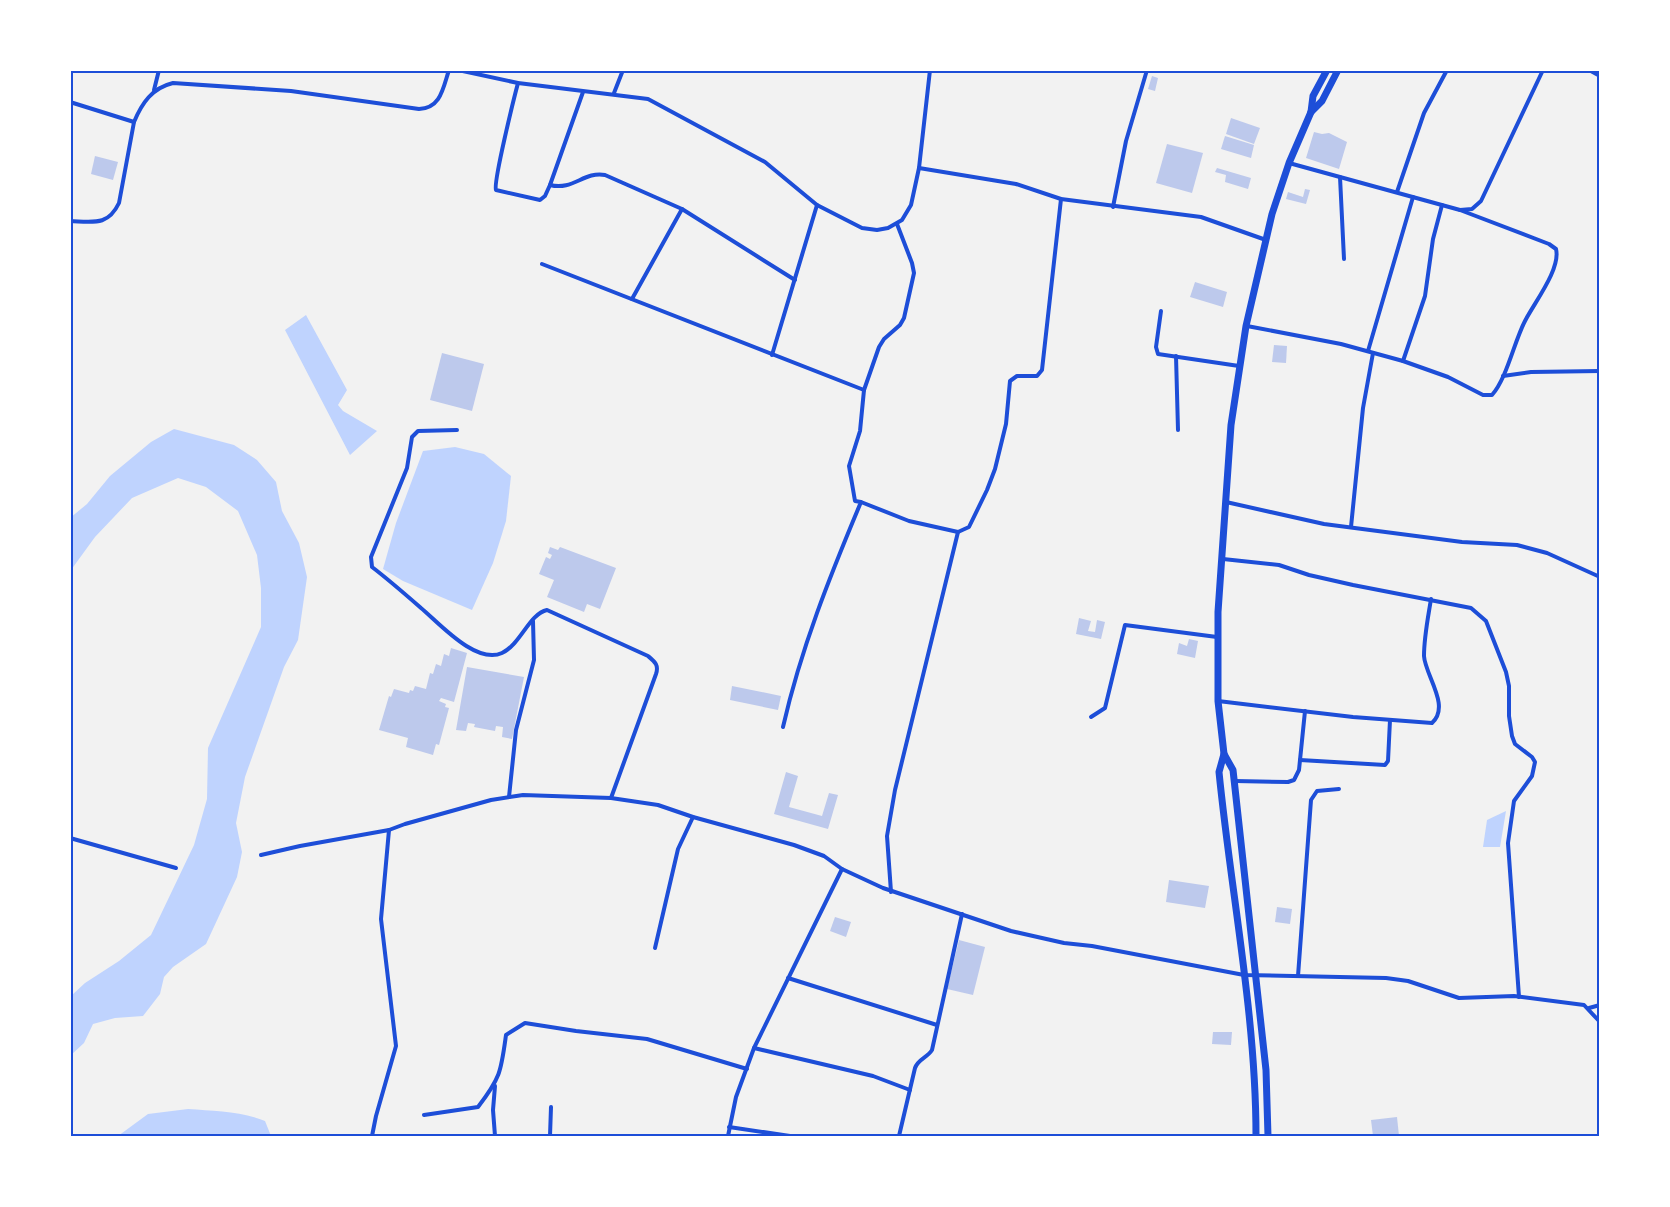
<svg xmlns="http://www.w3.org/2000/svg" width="1670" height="1207" viewBox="0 0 1670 1207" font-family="'Source Serif 4',serif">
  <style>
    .water { fill: #bfd3fe }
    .building { fill: #bdc9ec }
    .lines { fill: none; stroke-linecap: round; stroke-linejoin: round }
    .minor { stroke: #1d4ed8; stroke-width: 4 }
    .trunk { stroke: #1d4ed8; stroke-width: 7 }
    .neatline { fill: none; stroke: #1d4ed8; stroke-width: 2 }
  </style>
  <rect width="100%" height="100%" fill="#f2f2f2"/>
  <g class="water">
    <path d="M 306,315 L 347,390 L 338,405 L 343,411 L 377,431 L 350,455 L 285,330 Z"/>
    <path d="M 174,429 L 234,445 L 257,460 L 276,482 L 282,511 L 299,543 L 307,577 L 298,640 L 284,667 L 245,777 L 236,823 L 242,852 L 237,877 L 206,944 L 173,967 L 164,977 L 160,994 L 143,1016 L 115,1018 L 93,1024 L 84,1043 L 71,1055 L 71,996 L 85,983 L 119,961 L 151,935 L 194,845 L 207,799 L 208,748 L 261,627 L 261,588 L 257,555 L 238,511 L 206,487 L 178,478 L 132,498 L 95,537 L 71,570 L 70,518 L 87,504 L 110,476 L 151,442 Z"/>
    <path d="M 455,447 L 484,454 L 511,476 L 506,521 L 493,563 L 472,610 L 403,581 L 383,569 L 396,523 L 423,451 Z"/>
    <path d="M 1506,811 L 1500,847 L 1483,847 L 1487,820 Z"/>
    <path d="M 188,1109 C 214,1111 240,1111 265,1121 L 271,1136 L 118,1136 L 148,1114 Z"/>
  </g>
  <g class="building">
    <path d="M 1152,76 L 1158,78 L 1155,91 L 1148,89 Z"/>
    <path d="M 1231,118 L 1260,128 L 1254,144 L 1226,134 Z"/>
    <path d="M 1314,132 L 1322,134 L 1329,133 L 1347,142 L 1339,169 L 1306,158 Z"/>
    <path d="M 1225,136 L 1254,145 L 1251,158 L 1221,149 Z"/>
    <path d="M 1167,144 L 1203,153 L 1192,193 L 1156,183 Z"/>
    <path d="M 95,156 L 118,162 L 113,180 L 91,174 Z"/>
    <path d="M 1217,168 L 1251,178 L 1248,189 L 1225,182 L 1226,175 L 1215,172 Z"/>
    <path d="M 1305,189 L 1310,190 L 1306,204 L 1286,199 L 1288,192 L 1303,197 Z"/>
    <path d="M 1195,282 L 1227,292 L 1223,307 L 1190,297 Z"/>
    <path d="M 1274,345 L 1287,346 L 1286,363 L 1272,362 Z"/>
    <path d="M 442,353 L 484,364 L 472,411 L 430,400 Z"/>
    <path d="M 550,547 L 558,550 L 560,547 L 616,568 L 600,609 L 587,604 L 584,612 L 547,597 L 554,580 L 539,574 L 546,557 L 550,559 L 552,555 L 548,553 Z"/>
    <path d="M 1079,618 L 1091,621 L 1088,631 L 1095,632 L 1097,620 L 1105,622 L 1101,639 L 1076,634 Z"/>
    <path d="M 1189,639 L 1198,641 L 1195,658 L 1177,654 L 1179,643 L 1187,646 Z"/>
    <path d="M 451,648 L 467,653 L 454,702 L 441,698 L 439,701 L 446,704 L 445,707 L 449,708 L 439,745 L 436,744 L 433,755 L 406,747 L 408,738 L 379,730 L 389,696 L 391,697 L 394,689 L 409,693 L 410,690 L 413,691 L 415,686 L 426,689 L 430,673 L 433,674 L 436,664 L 441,666 L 444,654 L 449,656 Z"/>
    <path d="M 467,667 L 524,677 L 512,739 L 502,737 L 503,727 L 496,726 L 495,731 L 474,727 L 475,724 L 468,723 L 466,731 L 456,730 Z"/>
    <path d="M 732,686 L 781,696 L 778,710 L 730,700 Z"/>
    <path d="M 786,772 L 798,776 L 789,807 L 822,816 L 829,793 L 838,795 L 828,829 L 774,814 Z"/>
    <path d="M 1169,880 L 1209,886 L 1205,908 L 1166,902 Z"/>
    <path d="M 1277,907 L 1292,909 L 1290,924 L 1275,922 Z"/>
    <path d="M 835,917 L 851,922 L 846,937 L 830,931 Z"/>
    <path d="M 959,940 L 985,947 L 973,995 L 947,989 Z"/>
    <path d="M 1213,1032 L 1232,1032 L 1231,1045 L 1212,1044 Z"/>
    <path d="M 1397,1117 L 1399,1136 L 1373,1136 L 1371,1120 Z"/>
  </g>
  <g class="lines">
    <g class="minor">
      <path d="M 458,70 L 518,83 L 648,99 L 765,162 L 817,205 L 862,228 L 877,230 L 888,228 L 902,220 L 911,205 L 919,168 L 930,70"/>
      <path d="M 1589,70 L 1600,76"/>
      <path d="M 518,83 C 514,98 493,183 496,190 L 540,200 L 545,196 L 550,185 C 573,191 584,171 605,175 L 682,209 L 795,280"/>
      <path d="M 154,90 L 159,70"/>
      <path d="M 614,93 L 623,70"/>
      <path d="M 70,102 L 134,122"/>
      <path d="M 1289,163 L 1460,210 L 1472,209 L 1481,201 L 1543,70"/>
      <path d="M 919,168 L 1016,184 L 1061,199 L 1201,217 L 1266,240"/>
      <path d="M 1340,177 L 1344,259"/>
      <path d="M 550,185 L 583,92"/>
      <path d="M 1397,192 L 1424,113 L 1447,70"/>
      <path d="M 1113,207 L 1126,141 L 1147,70"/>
      <path d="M 70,221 C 94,222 108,226 119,203 L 134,122 C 142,103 152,88 173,83 L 291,91 L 419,109 C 441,108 443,88 449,70"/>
      <path d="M 542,264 L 864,390"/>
      <path d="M 632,299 L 682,209"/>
      <path d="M 1161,311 L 1156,347 L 1158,354 L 1239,366"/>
      <path d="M 1247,326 L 1341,344 L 1403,361 L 1448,377 L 1483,395 L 1492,395 C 1507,378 1514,342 1525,321 C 1534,303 1561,269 1556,249 L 1549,244 L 1460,210"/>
      <path d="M 1368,351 L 1413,197"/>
      <path d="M 772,355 L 817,205"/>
      <path d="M 1176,356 L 1178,430"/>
      <path d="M 1403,361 L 1425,296 L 1433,239 L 1442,205"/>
      <path d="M 1503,376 L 1531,372 L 1600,371"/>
      <path d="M 457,430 L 418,431 L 412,437 L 407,468 L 371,557 L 372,567 C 389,580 405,594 421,608 C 439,623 476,665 502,653 C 521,644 529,614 547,610 L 648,656 C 655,662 659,665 656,674 L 611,798"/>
      <path d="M 861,502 L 909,521 L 958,532"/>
      <path d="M 1226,502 L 1324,524 L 1462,542 L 1517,545 L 1547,553 L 1600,577"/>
      <path d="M 1351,527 L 1363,408 L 1373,353"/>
      <path d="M 1223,559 L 1279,565 L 1309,575 L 1353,585 L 1471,608 L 1486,621 L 1506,672 L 1509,686 L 1509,716 L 1512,736 L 1515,744 L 1532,757 L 1535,762 L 1532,776 L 1514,801 L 1508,843 L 1519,997"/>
      <path d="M 1218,701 L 1353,717 L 1432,723 C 1451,706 1425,675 1424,656 C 1424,637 1428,618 1431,599"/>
      <path d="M 1091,717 L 1105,708 L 1125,625 L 1217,637"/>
      <path d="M 783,727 C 801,648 830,576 861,502 L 855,501 L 849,466 L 860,431 L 864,390 L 879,347 L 884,339 L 900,325 L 904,318 L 914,273 L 912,263 L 897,224"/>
      <path d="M 1300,760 L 1385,765 L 1388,761 L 1390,720"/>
      <path d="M 1235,781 L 1288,782 L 1294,780 L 1299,770 L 1305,711"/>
      <path d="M 509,797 L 516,730 L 534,660 L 533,621"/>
      <path d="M 389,830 L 405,824 L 491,800 L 523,795 L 611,798 L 658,805 L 693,817 L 794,845 L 824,856 L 842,869 L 883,888 L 1011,931 L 1064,943 L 1092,946 L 1244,975 L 1386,978 L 1408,981 L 1459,998 L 1514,996 L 1584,1005 L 1600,1022"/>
      <path d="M 70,838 L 176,868"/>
      <path d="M 261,855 L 300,846 L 389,830 L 381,919 L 396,1046 L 376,1116 L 372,1136"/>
      <path d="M 891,892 L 887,836 L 895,790 L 958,532 L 969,527 L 987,490 L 995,469 L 1006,424 L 1010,381 L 1017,376 L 1037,376 L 1042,370 L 1061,199"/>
      <path d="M 655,948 L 678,849 L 693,817"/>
      <path d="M 1298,976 L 1311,800 L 1317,791 L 1339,789"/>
      <path d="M 788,978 L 937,1025"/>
      <path d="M 1589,1008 L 1600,1005"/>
      <path d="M 754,1048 L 873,1076 L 910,1090"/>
      <path d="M 495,1086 L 493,1110 L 495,1136"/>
      <path d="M 424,1115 L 478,1107 C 501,1077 501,1071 506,1035 L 525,1023 L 576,1031 L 647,1039 L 747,1069"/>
      <path d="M 729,1127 L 790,1136"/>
      <path d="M 550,1136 L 551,1107"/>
      <path d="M 728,1136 L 736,1097 L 754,1048 L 842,869"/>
      <path d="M 899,1136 L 915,1068 C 918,1059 927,1058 932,1050 L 962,914"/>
    </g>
    <g class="trunk">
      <path d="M 1311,112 L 1322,101 L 1338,70"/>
      <path d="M 1224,754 L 1219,772 C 1231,893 1256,1015 1256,1136"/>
      <path d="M 1268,1136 L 1266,1070 L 1233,770 L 1224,754 L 1218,701 L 1218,612 L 1231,425 L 1246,326 L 1272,214 L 1289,163 L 1311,112 L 1313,96 L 1327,70"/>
    </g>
  </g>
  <rect width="1670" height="1207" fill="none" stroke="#ffffff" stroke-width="144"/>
  <rect x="72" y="72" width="1526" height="1063" class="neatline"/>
</svg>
